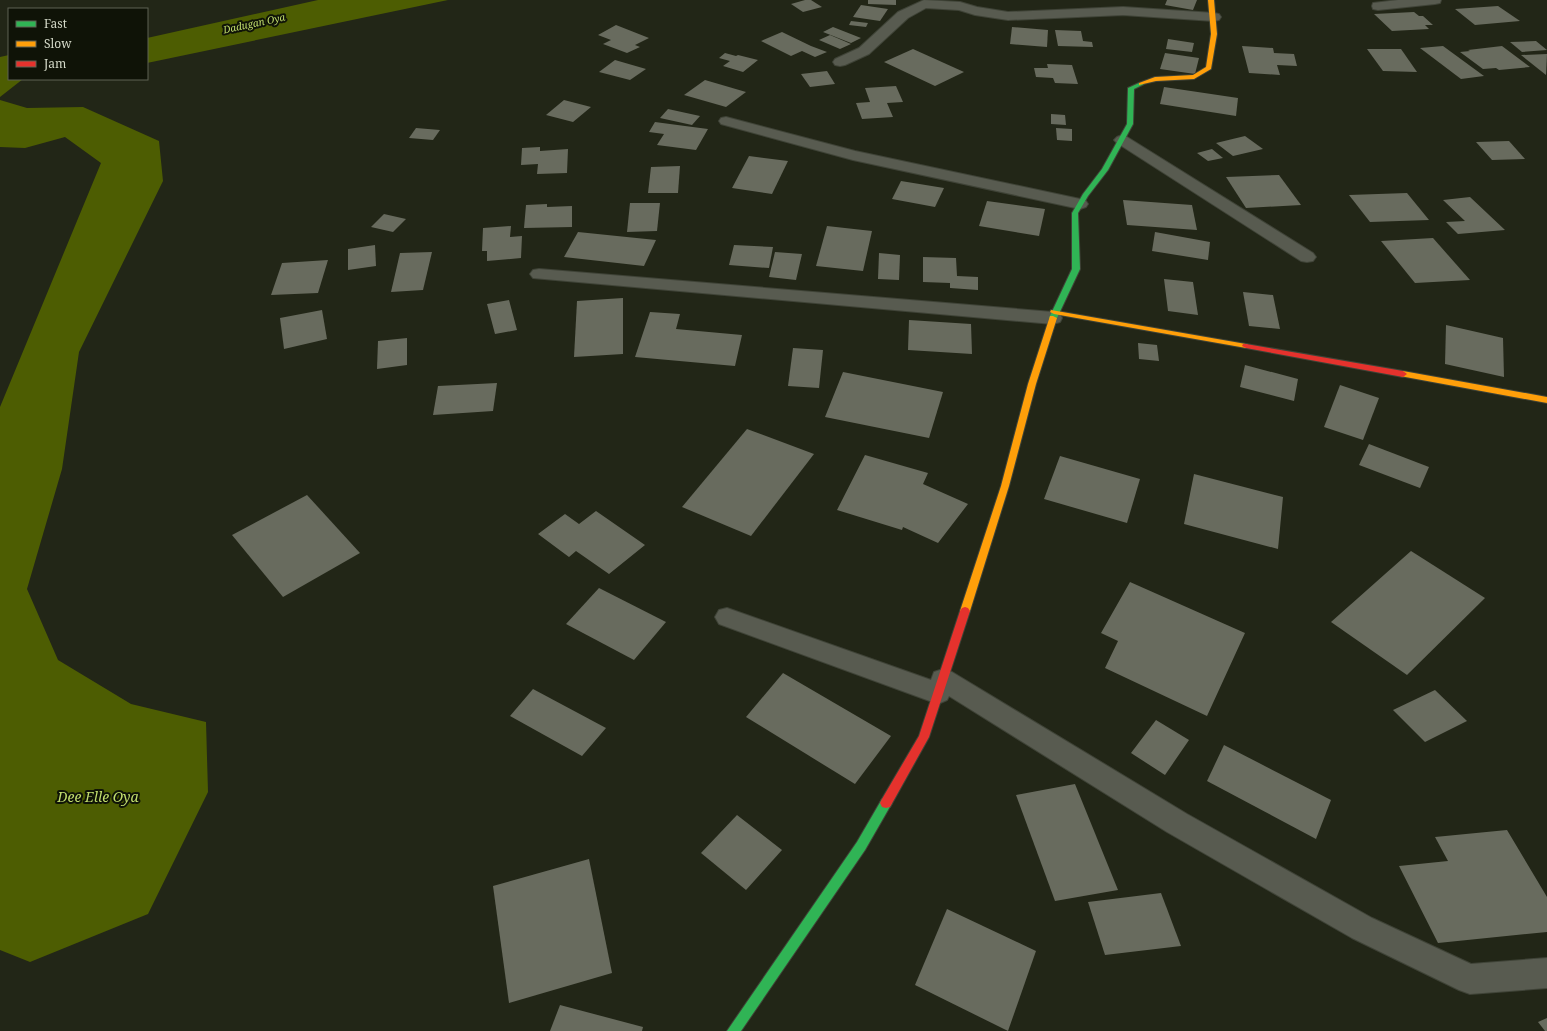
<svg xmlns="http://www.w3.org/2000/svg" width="1547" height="1031" viewBox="0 0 1547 1031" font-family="'Noto Serif',serif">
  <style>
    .water { fill: #4d5d02 }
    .building { fill: #686b5e }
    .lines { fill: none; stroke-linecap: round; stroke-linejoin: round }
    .lane-casing { stroke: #3f4337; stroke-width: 2 }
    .fast-casing { stroke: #3f4337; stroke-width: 2 }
    .slow-casing { stroke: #3f4337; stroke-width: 2 }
    .jam-casing { stroke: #3f4337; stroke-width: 2 }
    .lane { fill: #585b50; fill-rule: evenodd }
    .fast { fill: #30b455; fill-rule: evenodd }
    .slow { fill: #ff9f0a; fill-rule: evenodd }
    .jam { fill: #e5322d; fill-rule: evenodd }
    .labels { text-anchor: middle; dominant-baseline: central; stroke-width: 4; stroke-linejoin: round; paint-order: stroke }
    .far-water-label { font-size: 10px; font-style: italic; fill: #c1dd6d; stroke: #0f1307 }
    .near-water-label { font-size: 14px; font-style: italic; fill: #c1dd6d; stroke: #0f1307 }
  </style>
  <rect width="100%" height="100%" fill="#222617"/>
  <g class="water">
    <path d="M 318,0 L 448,0 L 147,63 L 147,38 Z"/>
    <path d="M 9,55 L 9,79 L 23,79 L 0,97 L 0,57 Z"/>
    <path d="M 0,100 L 27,108 L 83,107 L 159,141 L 163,181 L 79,352 L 62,469 L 27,589 L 58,660 L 131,704 L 206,722 L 208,792 L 148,914 L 30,962 L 0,950 L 0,407 L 101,163 L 65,137 L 25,148 L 0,147 Z"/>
  </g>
  <g class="building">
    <path d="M 805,0 L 811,0 L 822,7 L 803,12 L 791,4 Z"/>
    <path d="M 868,0 L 896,0 L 896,5 L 868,4 Z"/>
    <path d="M 1167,0 L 1197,0 L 1193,10 L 1165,5 Z"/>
    <path d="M 861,5 L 888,9 L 880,21 L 853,17 Z"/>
    <path d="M 1498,6 L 1520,21 L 1475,25 L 1455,9 Z"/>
    <path d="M 1414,12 L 1419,16 L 1423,16 L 1433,25 L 1425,25 L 1429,29 L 1392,31 L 1374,14 Z"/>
    <path d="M 851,21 L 868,23 L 866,27 L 849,25 Z"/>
    <path d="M 616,25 L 649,38 L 635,45 L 640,47 L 627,53 L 603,44 L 611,40 L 598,35 Z"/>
    <path d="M 833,27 L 861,38 L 851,43 L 823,32 Z"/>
    <path d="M 1012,27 L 1048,30 L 1047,47 L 1010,44 Z"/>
    <path d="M 1055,30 L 1081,31 L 1083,41 L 1092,42 L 1093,47 L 1058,46 Z"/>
    <path d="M 782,32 L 811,46 L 827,52 L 815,57 L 802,51 L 791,56 L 761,41 Z"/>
    <path d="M 830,35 L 851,44 L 840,49 L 819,40 Z"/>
    <path d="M 1168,39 L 1194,43 L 1192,52 L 1166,49 Z"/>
    <path d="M 1536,41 L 1547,50 L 1522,52 L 1510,42 Z"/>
    <path d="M 1242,46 L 1273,48 L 1274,53 L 1294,54 L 1297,66 L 1277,65 L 1280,75 L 1249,73 Z"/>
    <path d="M 1443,46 L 1484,76 L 1461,79 L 1420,48 Z"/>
    <path d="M 1502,46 L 1530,67 L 1499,70 L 1496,68 L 1483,69 L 1460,52 L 1470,51 L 1468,50 Z"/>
    <path d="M 913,49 L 964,72 L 935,86 L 884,62 Z"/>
    <path d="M 1367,49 L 1401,49 L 1417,72 L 1383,71 Z"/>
    <path d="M 725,53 L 736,56 L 738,55 L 758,60 L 743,72 L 723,66 L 730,61 L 719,58 Z"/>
    <path d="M 1165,53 L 1199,58 L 1195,74 L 1160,69 Z"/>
    <path d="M 1547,54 L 1546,75 L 1521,55 Z"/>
    <path d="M 615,60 L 646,69 L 630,80 L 599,72 Z"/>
    <path d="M 1047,64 L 1072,65 L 1078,84 L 1055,83 L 1053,78 L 1036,77 L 1034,68 L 1048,68 Z"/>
    <path d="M 827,71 L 835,84 L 810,87 L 801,74 Z"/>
    <path d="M 705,80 L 746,92 L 726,107 L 684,95 Z"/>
    <path d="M 896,86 L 903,102 L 887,103 L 893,117 L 862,119 L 856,103 L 870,102 L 865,88 Z"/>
    <path d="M 1164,87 L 1238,98 L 1236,116 L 1160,104 Z"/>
    <path d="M 564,100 L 591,107 L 573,122 L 546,115 Z"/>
    <path d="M 668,109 L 700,116 L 692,125 L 660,118 Z"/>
    <path d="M 1051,114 L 1065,115 L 1066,125 L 1051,124 Z"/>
    <path d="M 655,122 L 685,126 L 708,129 L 696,150 L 657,145 L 664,134 L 649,132 Z"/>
    <path d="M 416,128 L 440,130 L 433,140 L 409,138 Z"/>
    <path d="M 1056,128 L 1072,129 L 1072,141 L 1057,140 Z"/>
    <path d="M 1245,136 L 1263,149 L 1233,156 L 1216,143 Z"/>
    <path d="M 1509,141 L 1525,159 L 1492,160 L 1476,142 Z"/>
    <path d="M 540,147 L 540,151 L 568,149 L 567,173 L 537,174 L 538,164 L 521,165 L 522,148 Z"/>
    <path d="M 1212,149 L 1223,158 L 1208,161 L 1197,153 Z"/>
    <path d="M 749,156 L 788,161 L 772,194 L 732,188 Z"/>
    <path d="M 680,166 L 678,193 L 648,193 L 651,167 Z"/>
    <path d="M 1279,175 L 1301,205 L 1246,208 L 1226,177 Z"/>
    <path d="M 901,181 L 944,188 L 935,207 L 892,199 Z"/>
    <path d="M 1407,193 L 1429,220 L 1370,222 L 1349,195 Z"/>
    <path d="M 1470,197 L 1505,230 L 1458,234 L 1446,222 L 1465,221 L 1443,200 Z"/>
    <path d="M 1123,200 L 1192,205 L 1197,230 L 1127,225 Z"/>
    <path d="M 987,201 L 1045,209 L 1039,236 L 979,226 Z"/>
    <path d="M 630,203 L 660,203 L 657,231 L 627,232 Z"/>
    <path d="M 547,204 L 547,207 L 572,206 L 572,227 L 524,228 L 526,205 Z"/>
    <path d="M 384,214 L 406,219 L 393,232 L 371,227 Z"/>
    <path d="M 511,226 L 510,237 L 522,236 L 521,258 L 487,261 L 487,251 L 482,251 L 483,228 Z"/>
    <path d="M 827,226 L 872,231 L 863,271 L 816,266 Z"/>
    <path d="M 578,232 L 656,240 L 644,266 L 564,257 Z"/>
    <path d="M 1155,232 L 1210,242 L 1208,260 L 1152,251 Z"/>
    <path d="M 1433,238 L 1470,280 L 1415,283 L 1381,241 Z"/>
    <path d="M 375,245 L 376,266 L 348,270 L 348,249 Z"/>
    <path d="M 734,245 L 773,247 L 769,268 L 729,265 Z"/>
    <path d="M 432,252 L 423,290 L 391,292 L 400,253 Z"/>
    <path d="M 775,252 L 802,254 L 796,280 L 769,277 Z"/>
    <path d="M 879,253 L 900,255 L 899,280 L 878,279 Z"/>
    <path d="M 923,257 L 956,258 L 957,276 L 978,277 L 978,290 L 950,288 L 950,283 L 923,282 Z"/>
    <path d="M 328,260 L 318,293 L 271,295 L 282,263 Z"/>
    <path d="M 1164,279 L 1193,282 L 1198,315 L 1168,311 Z"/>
    <path d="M 1243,292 L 1273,295 L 1280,329 L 1249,326 Z"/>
    <path d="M 623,298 L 623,354 L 574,357 L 577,301 Z"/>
    <path d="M 509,300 L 517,330 L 495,334 L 487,304 Z"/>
    <path d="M 322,310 L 327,339 L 284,349 L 280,318 Z"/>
    <path d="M 650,312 L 680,314 L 676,329 L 742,335 L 735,366 L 635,357 Z"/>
    <path d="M 909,320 L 971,324 L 972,354 L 908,350 Z"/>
    <path d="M 1446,325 L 1503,338 L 1504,377 L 1445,364 Z"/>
    <path d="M 407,338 L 407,365 L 377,369 L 378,341 Z"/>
    <path d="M 1138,343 L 1157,345 L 1159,361 L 1139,359 Z"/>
    <path d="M 793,348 L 823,350 L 819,388 L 788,386 Z"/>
    <path d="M 1245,365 L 1298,379 L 1294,401 L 1240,387 Z"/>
    <path d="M 843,372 L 943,392 L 929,438 L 825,417 Z"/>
    <path d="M 497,383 L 493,411 L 433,415 L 438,386 Z"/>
    <path d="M 1340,385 L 1379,398 L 1363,440 L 1324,427 Z"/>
    <path d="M 747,429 L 814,454 L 751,536 L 682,507 Z"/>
    <path d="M 1369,444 L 1429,467 L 1420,488 L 1359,465 Z"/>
    <path d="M 865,455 L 928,473 L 923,484 L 968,504 L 938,543 L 903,527 L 902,530 L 837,510 Z"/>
    <path d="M 1060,456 L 1140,479 L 1127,523 L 1044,499 Z"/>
    <path d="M 1194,474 L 1283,497 L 1278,549 L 1184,524 Z"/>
    <path d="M 307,495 L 360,553 L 283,597 L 232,535 Z"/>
    <path d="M 596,511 L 645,545 L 609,574 L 576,551 L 569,557 L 538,534 L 565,514 L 579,524 Z"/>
    <path d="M 1411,551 L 1485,598 L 1407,675 L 1331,622 Z"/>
    <path d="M 1130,582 L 1245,633 L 1207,716 L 1105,668 L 1118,641 L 1101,633 Z"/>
    <path d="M 599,588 L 666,622 L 634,660 L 566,624 Z"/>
    <path d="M 783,673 L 891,736 L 855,784 L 746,717 Z"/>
    <path d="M 533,689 L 606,728 L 582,756 L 510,716 Z"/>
    <path d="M 1435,690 L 1467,721 L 1425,742 L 1393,710 Z"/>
    <path d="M 1156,720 L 1189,740 L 1165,775 L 1131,753 Z"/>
    <path d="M 1224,745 L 1331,800 L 1316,839 L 1207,781 Z"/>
    <path d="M 1075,784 L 1118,890 L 1055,901 L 1016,795 Z"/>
    <path d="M 737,815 L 782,850 L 746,890 L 701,853 Z"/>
    <path d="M 1507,830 L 1547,897 L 1547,932 L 1438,943 L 1399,866 L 1448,861 L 1435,837 Z"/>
    <path d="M 589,859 L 612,973 L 509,1003 L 493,886 Z"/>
    <path d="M 1161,893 L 1181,946 L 1105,955 L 1088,902 Z"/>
    <path d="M 947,909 L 1036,951 L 1008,1031 L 915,985 Z"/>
    <path d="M 560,1005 L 643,1027 L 642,1031 L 550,1031 Z"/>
    <path d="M 1547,1018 L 1547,1031 L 1545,1031 L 1538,1022 Z"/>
  </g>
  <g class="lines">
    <g class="lane-casing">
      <g id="lane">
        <path d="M 924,0 L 960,2 L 977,7 L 1008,12 L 1123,7 L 1214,13 L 1219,14 L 1221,17 L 1219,20 L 1214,21 L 1123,15 L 1008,20 L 975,15 L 959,10 L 926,8 L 908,18 L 869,54 L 845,65 L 840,66 L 835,65 L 833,62 L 835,59 L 859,48 L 898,12 Z"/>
        <path d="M 1398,0 L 1441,0 L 1440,3 L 1435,4 L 1378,10 L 1373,9 L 1372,6 L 1373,3 Z"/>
        <path d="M 726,117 L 855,151 L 1080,199 L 1086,201 L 1088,204 L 1086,207 L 1080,209 L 853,160 L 721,124 L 719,121 L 721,118 Z"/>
        <path d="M 1122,135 L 1127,137 L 1313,253 L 1316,257 L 1313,261 L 1307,262 L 1301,261 L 1117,143 L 1114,140 L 1117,137 Z"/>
        <path d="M 539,269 L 1053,312 L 1060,314 L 1062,318 L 1060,322 L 1053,324 L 533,278 L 530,274 L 533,270 Z"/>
        <path d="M 727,608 L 931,680 L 934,672 L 943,669 L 952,672 L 1187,814 L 1372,918 L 1471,964 L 1547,958 L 1547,988 L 1470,994 L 1459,990 L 1352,938 L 1167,832 L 949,696 L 947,700 L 938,704 L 719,624 L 715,617 L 719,610 Z"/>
      </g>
    </g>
    <g class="fast-casing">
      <g id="fast">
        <path d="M 1139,83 L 1144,84 L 1134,89 L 1133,124 L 1108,170 L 1088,196 L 1078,213 L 1080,269 L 1057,318 L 1053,320 L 1050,320 L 1049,318 L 1072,269 L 1072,213 L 1083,194 L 1102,169 L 1127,124 L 1128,88 Z"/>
        <path d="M 886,798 L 890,799 L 892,803 L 865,850 L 741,1031 L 727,1031 L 857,842 L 882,799 Z"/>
      </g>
    </g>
    <g class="slow-casing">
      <g id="slow">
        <path d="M 1208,0 L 1214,0 L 1217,34 L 1211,69 L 1194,79 L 1156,81 L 1139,85 L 1139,83 L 1155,77 L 1193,75 L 1206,67 L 1211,34 Z"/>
        <path d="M 1051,310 L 1246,344 L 1250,346 L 1246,348 L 1054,314 L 1050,312 Z"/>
        <path d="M 1050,316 L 1053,316 L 1057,318 L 1036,384 L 1009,486 L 970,611 L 968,614 L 962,614 L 960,611 L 1001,486 L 1028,384 Z"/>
        <path d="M 1403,371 L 1547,397 L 1547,403 L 1400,376 L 1399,374 L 1400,372 Z"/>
      </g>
    </g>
    <g class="jam-casing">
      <g id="jam">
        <path d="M 1243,344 L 1246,344 L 1403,371 L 1407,374 L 1403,377 L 1246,348 L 1242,346 Z"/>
        <path d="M 965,607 L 968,608 L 970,611 L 929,737 L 890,807 L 886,808 L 882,807 L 880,803 L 882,799 L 919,736 L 960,611 L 962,608 Z"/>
      </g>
    </g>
    <use href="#lane" class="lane"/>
    <use href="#fast" class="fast"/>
    <use href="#slow" class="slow"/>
    <use href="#jam" class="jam"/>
  </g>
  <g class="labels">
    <g class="far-water-label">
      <text transform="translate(254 23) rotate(-12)">Dadugan Oya</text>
    </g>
    <g class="near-water-label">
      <text x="98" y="796">Dee Elle Oya</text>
    </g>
  </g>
  <rect x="8" y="8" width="140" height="72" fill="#0f1307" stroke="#5e6254"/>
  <rect x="16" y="21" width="20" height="6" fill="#30b455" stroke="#5e6254"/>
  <text x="44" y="28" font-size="12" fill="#d4d9c8">Fast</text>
  <rect x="16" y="41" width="20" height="6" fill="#ff9f0a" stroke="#5e6254"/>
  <text x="44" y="48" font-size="12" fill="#d4d9c8">Slow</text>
  <rect x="16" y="61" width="20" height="6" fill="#e5322d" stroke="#5e6254"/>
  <text x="44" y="68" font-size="12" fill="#d4d9c8">Jam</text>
</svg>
